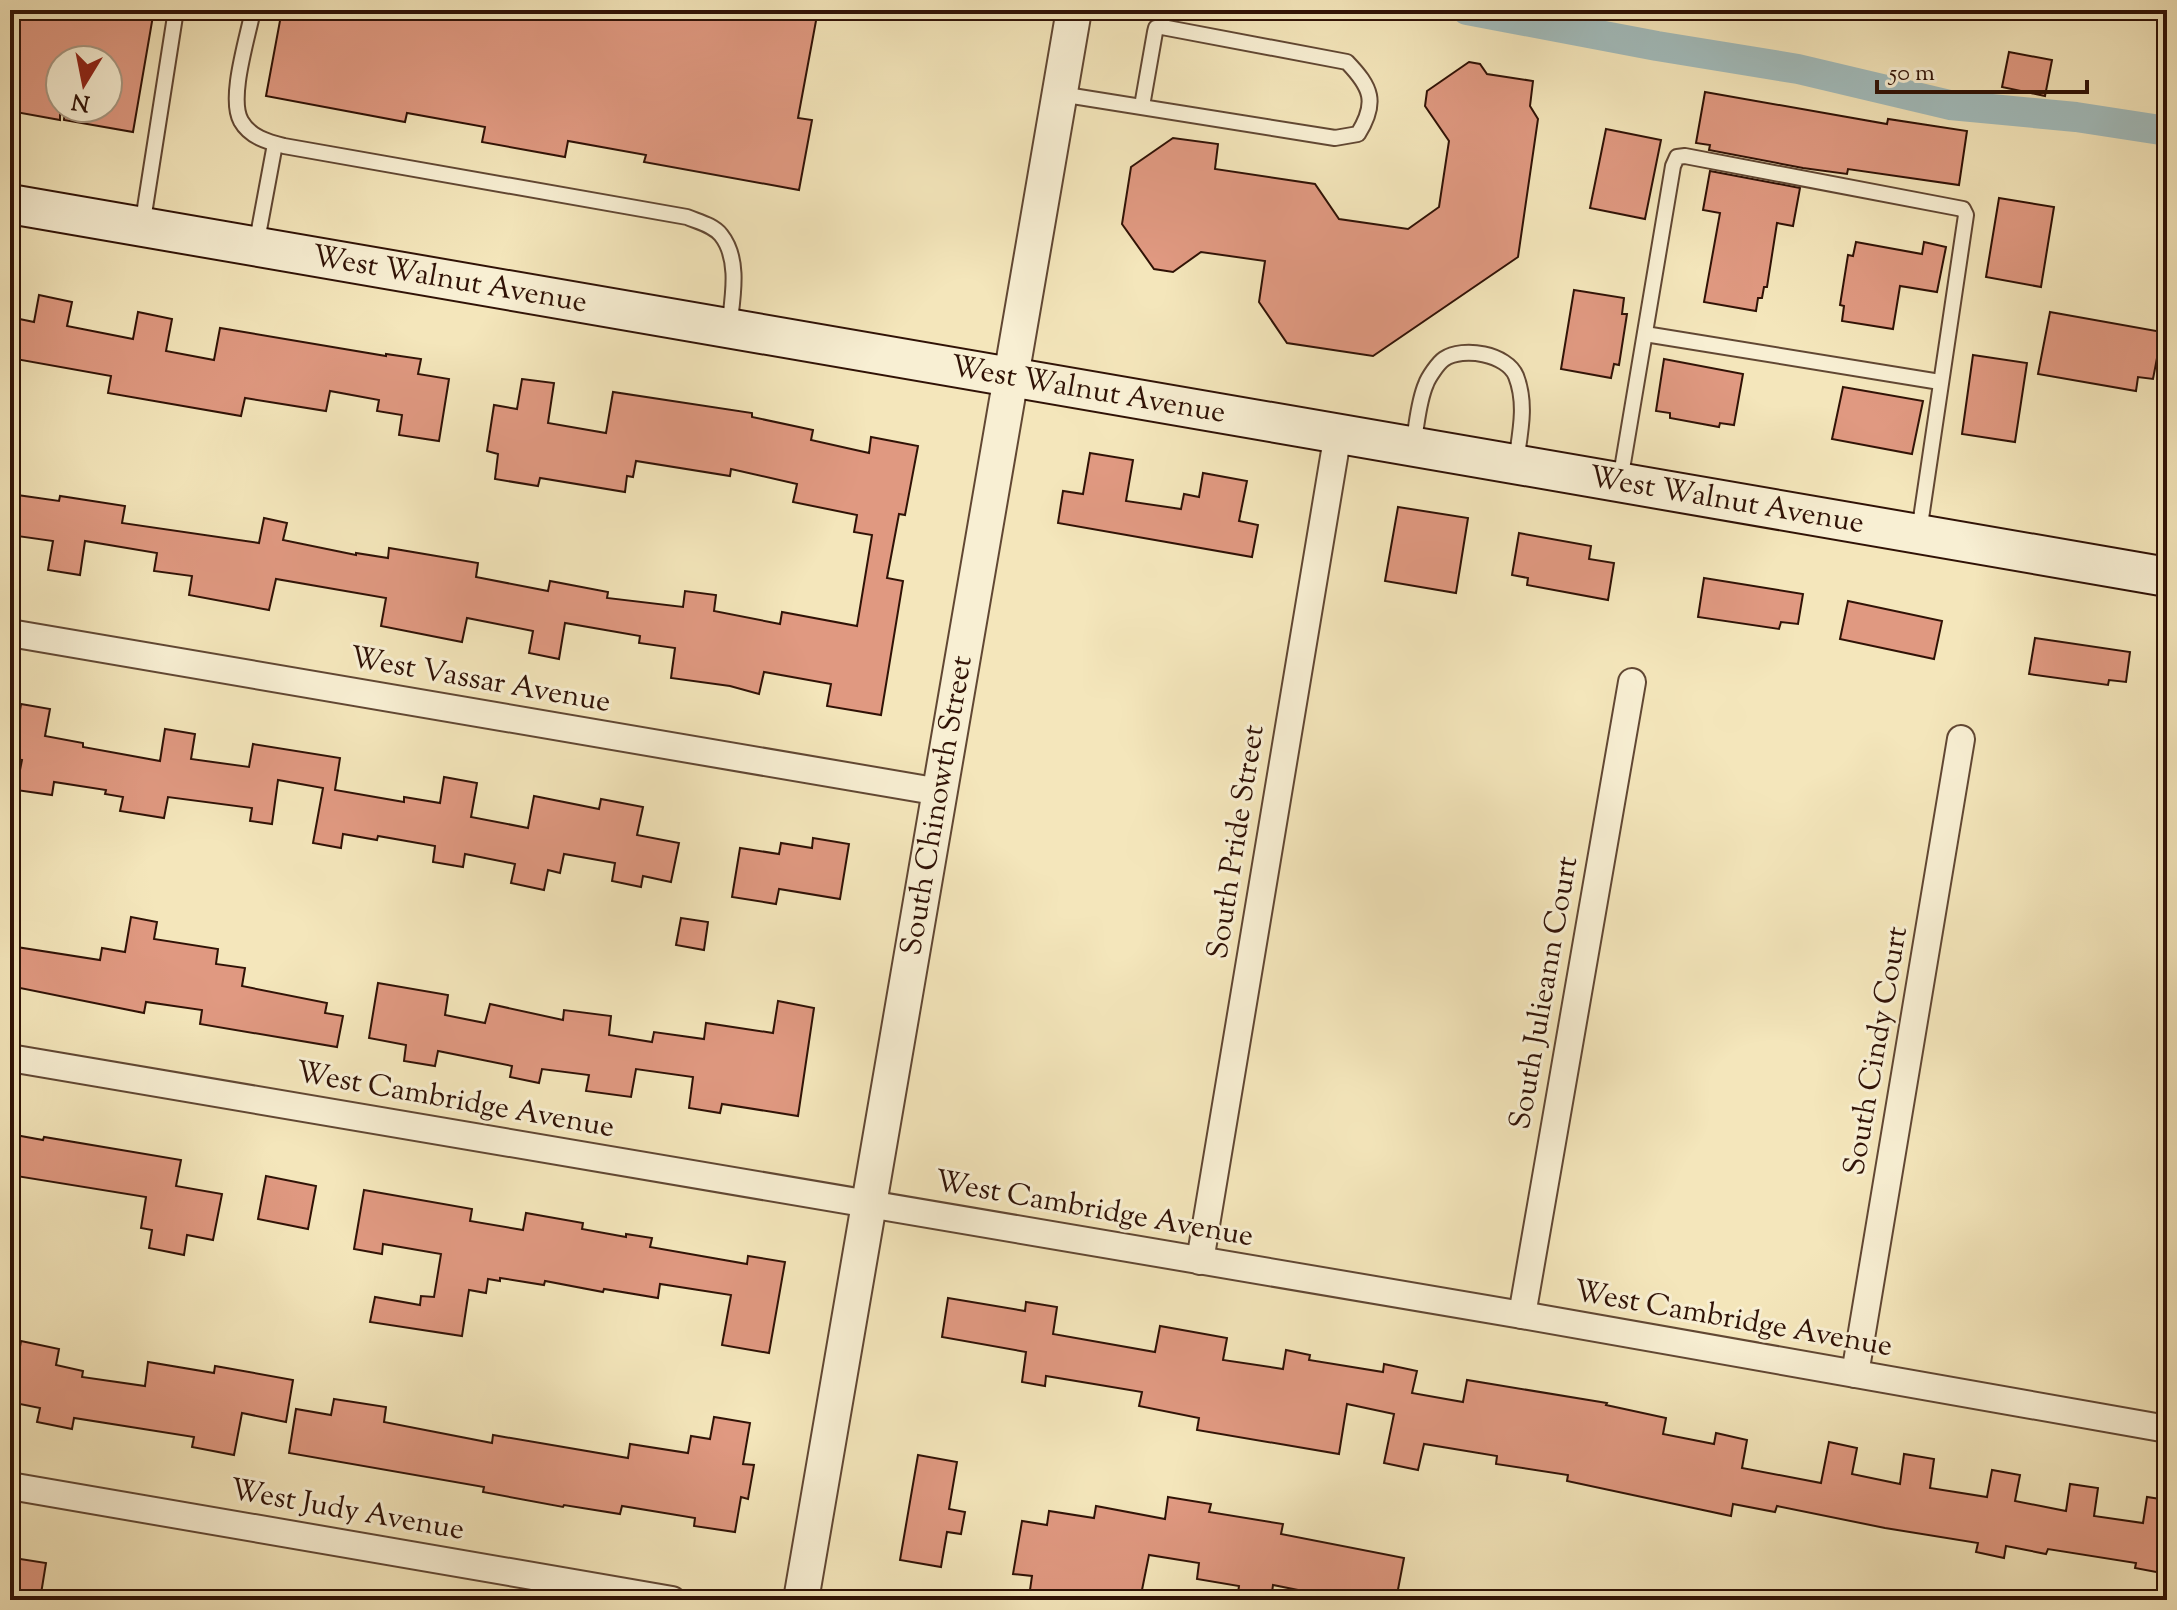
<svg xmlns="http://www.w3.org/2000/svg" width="2177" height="1610" viewBox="0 0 2177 1610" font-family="'Sorts Mill Goudy',serif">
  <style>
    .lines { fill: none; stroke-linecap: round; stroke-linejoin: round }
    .canal { stroke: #a2bcbc; stroke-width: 30 }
    .building { fill: #e09981; stroke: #301206; stroke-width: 2 }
    .service-casing { stroke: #614733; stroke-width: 18 }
    .minor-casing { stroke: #614733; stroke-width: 30 }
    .tertiary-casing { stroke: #614733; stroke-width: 38 }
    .secondary-casing { stroke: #301206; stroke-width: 42 }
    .service { stroke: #f8efd3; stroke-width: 14 }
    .minor { stroke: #f8efd3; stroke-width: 26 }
    .tertiary { stroke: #f8efd3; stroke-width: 34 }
    .secondary { stroke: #f8efd3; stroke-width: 38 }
    .labels { text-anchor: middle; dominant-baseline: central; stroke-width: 6; stroke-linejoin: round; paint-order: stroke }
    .street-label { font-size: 30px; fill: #301206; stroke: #f8efd3 }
  </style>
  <rect width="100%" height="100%" fill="#f4e6bb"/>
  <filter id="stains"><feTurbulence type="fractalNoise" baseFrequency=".0025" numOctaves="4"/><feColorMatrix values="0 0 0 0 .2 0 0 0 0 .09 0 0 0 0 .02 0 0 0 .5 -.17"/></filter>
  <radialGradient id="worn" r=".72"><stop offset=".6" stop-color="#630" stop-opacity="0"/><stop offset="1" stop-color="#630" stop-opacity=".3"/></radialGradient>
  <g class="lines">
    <path class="canal" d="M 1467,10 L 1657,46 L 1798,69 L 1950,105 L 2076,117 L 2167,131"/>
  </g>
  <g class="building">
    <path d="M 10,10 L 154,10 L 133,132 L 64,120 L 65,108 L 108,108 L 108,60 L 60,60 L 60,120 L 10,111 Z"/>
    <path d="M 282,10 L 818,10 L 798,118 L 812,120 L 799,190 L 644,162 L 646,155 L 568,141 L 565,157 L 482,142 L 485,127 L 407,113 L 405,122 L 266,96 Z"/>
    <path d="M 2009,52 L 2052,60 L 2045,96 L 2002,87 Z"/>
    <path d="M 1469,62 L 1480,64 L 1487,74 L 1533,81 L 1530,106 L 1538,119 L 1518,257 L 1373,356 L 1287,343 L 1259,302 L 1265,261 L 1201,252 L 1173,272 L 1154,269 L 1122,224 L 1131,167 L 1173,138 L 1218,144 L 1215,169 L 1315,184 L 1339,219 L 1408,229 L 1439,207 L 1449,141 L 1425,106 L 1427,91 Z"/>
    <path d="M 1705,92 L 1887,124 L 1888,119 L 1967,131 L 1959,185 L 1848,169 L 1847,174 L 1803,168 L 1709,150 L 1710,145 L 1696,143 Z"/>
    <path d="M 1606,129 L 1661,140 L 1645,219 L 1590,208 Z"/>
    <path d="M 1710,171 L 1800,188 L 1793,226 L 1777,223 L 1767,287 L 1764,287 L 1762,298 L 1758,298 L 1756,311 L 1704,302 L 1720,213 L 1703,210 Z"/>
    <path d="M 1999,198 L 2054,207 L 2041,287 L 1986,277 Z"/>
    <path d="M 1856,242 L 1922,254 L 1924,242 L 1946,247 L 1937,292 L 1900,286 L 1893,329 L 1842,321 L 1844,306 L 1840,305 L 1848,255 L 1853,256 Z"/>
    <path d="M 1574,290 L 1624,298 L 1622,314 L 1627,314 L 1619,365 L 1614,364 L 1611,378 L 1561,369 Z"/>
    <path d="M 39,295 L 72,302 L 67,326 L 133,339 L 138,312 L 172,319 L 166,351 L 214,360 L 220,328 L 386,356 L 386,354 L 421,359 L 418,374 L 449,379 L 439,441 L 399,435 L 402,415 L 377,411 L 379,400 L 330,391 L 326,411 L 245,398 L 241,416 L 108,393 L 111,376 L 10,358 L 10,317 L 34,322 Z"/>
    <path d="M 2050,312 L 2162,332 L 2153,379 L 2138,377 L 2136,391 L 2038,374 Z"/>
    <path d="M 1973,355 L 2027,363 L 2015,442 L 1962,434 Z"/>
    <path d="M 1664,359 L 1743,374 L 1734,425 L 1720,423 L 1719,427 L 1670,418 L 1670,413 L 1656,411 Z"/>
    <path d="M 522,379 L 554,383 L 548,423 L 606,433 L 613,392 L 752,413 L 752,417 L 813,430 L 811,440 L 869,453 L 871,437 L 918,446 L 905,515 L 899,514 L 887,578 L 903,581 L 881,715 L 827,706 L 831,684 L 764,672 L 759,694 L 730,686 L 671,678 L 675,648 L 639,643 L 640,636 L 565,623 L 559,659 L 529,653 L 533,631 L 467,618 L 462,642 L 381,626 L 386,598 L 276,579 L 269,610 L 189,595 L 192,576 L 154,571 L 157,553 L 85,541 L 80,575 L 48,570 L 53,541 L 10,535 L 10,494 L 59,501 L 60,496 L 125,506 L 122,523 L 259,543 L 264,518 L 287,523 L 283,540 L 356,555 L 356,553 L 388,558 L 389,548 L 478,563 L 476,577 L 548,591 L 550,581 L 608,592 L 607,598 L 683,607 L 685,591 L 716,595 L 714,611 L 780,624 L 782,612 L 857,626 L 872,535 L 854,532 L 857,515 L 793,502 L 797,484 L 731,469 L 730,476 L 636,461 L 633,477 L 627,476 L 625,492 L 540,478 L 538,486 L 495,479 L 498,454 L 487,451 L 494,405 L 517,409 Z"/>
    <path d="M 1843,387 L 1923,401 L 1912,454 L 1832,439 Z"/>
    <path d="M 1090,453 L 1133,460 L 1126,501 L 1181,509 L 1184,494 L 1199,497 L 1203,473 L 1247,481 L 1239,521 L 1258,525 L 1252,557 L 1058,523 L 1063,491 L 1083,494 Z"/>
    <path d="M 1398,507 L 1468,518 L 1456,593 L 1385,581 Z"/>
    <path d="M 1519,533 L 1591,546 L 1589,559 L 1614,563 L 1608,600 L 1527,585 L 1528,578 L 1512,575 Z"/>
    <path d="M 1704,578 L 1803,594 L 1798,624 L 1781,622 L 1779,629 L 1698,617 Z"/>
    <path d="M 1848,601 L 1942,621 L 1934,659 L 1840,639 Z"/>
    <path d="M 2035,638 L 2130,652 L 2126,682 L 2109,680 L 2108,685 L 2029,674 Z"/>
    <path d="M 21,704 L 50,709 L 45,736 L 83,743 L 83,747 L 160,761 L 165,729 L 195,734 L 191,759 L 249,767 L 253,744 L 340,758 L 335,790 L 404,802 L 404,797 L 440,803 L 444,777 L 477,783 L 471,817 L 528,828 L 534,796 L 599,809 L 601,799 L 643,807 L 637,835 L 679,843 L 671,882 L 643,876 L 641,887 L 612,881 L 615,863 L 564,854 L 560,873 L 548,870 L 544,890 L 511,883 L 515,864 L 465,854 L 463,867 L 433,862 L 435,846 L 378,836 L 377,840 L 343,834 L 341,848 L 313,843 L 323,788 L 278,780 L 272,824 L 250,821 L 252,808 L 168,797 L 164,818 L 120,811 L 123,797 L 105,794 L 106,790 L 54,782 L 52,795 L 16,790 L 22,760 L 12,758 Z"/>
    <path d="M 813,838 L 849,844 L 840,899 L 779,889 L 776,904 L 732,897 L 740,848 L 779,854 L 781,843 L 812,848 Z"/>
    <path d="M 131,917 L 157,922 L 154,939 L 218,949 L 216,964 L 245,968 L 242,986 L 327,1003 L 325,1013 L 343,1016 L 337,1047 L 200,1024 L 202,1010 L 146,1002 L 144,1013 L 10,986 L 10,946 L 100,960 L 102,948 L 125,952 Z"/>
    <path d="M 681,918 L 708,922 L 704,950 L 676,945 Z"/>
    <path d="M 378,983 L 448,995 L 445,1015 L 485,1023 L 490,1004 L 563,1020 L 564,1010 L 611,1016 L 609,1035 L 652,1042 L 654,1032 L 704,1039 L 706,1023 L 773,1033 L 778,1001 L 814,1008 L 798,1116 L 722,1104 L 720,1113 L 689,1108 L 693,1077 L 636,1069 L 631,1097 L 586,1091 L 589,1075 L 542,1069 L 539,1083 L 510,1077 L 512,1066 L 438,1051 L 435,1066 L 404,1061 L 406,1045 L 369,1038 Z"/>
    <path d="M 10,1134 L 43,1140 L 44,1137 L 181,1160 L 176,1186 L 222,1194 L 213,1240 L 187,1235 L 184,1255 L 149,1248 L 152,1230 L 141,1228 L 146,1197 L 10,1175 Z"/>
    <path d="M 266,1176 L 316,1186 L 308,1229 L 258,1219 Z"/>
    <path d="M 364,1190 L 472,1209 L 470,1221 L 523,1230 L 526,1213 L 583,1223 L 582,1229 L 626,1237 L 626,1234 L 652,1238 L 650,1247 L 747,1264 L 748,1256 L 785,1262 L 769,1353 L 722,1345 L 731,1295 L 660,1284 L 658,1298 L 604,1289 L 603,1292 L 545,1281 L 544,1285 L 500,1278 L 500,1281 L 488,1279 L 486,1293 L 469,1290 L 462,1336 L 370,1322 L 375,1297 L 420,1305 L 421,1296 L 434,1297 L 441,1254 L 383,1244 L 382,1254 L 354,1249 Z"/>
    <path d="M 948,1298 L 1025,1311 L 1026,1302 L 1057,1307 L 1053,1334 L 1155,1352 L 1160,1326 L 1227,1338 L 1223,1360 L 1283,1369 L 1286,1350 L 1310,1355 L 1309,1360 L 1383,1372 L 1384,1364 L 1417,1371 L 1412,1393 L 1463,1402 L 1467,1380 L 1607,1403 L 1606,1405 L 1666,1418 L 1663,1434 L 1714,1444 L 1716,1433 L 1747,1440 L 1742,1468 L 1821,1483 L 1829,1442 L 1857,1448 L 1852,1474 L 1900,1484 L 1904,1454 L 1934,1459 L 1930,1488 L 1987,1497 L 1992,1470 L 2020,1475 L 2015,1501 L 2066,1511 L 2070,1484 L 2098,1488 L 2094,1516 L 2143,1523 L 2147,1497 L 2167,1500 L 2167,1574 L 2135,1568 L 2136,1563 L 2048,1549 L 2046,1554 L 2006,1546 L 2004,1558 L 1976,1552 L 1978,1543 L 1885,1528 L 1777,1506 L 1775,1512 L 1733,1504 L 1731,1516 L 1567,1481 L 1568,1475 L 1496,1464 L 1497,1456 L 1424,1444 L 1418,1470 L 1384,1463 L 1394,1414 L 1347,1404 L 1339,1454 L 1197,1430 L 1199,1418 L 1139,1406 L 1142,1392 L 1046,1376 L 1045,1386 L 1022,1382 L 1026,1352 L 942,1337 Z"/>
    <path d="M 21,1341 L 59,1349 L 56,1365 L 83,1371 L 82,1377 L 145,1386 L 148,1362 L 214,1373 L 215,1366 L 293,1380 L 286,1422 L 242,1413 L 234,1455 L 192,1447 L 194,1437 L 74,1418 L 72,1429 L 37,1422 L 40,1408 L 10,1402 Z"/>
    <path d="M 334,1399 L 386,1407 L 384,1422 L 492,1443 L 493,1435 L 628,1458 L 630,1444 L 688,1453 L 691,1436 L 710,1439 L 714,1417 L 750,1423 L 743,1464 L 754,1465 L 748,1499 L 741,1497 L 735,1532 L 694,1526 L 695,1518 L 622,1506 L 620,1514 L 564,1505 L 563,1507 L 483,1492 L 484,1487 L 289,1453 L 296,1409 L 331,1415 Z"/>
    <path d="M 918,1455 L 957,1462 L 949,1509 L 965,1512 L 961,1534 L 947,1532 L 941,1567 L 900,1560 Z"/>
    <path d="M 1168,1497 L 1211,1504 L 1209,1512 L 1283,1524 L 1281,1534 L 1404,1558 L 1396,1600 L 1348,1600 L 1273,1585 L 1271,1600 L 1237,1600 L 1239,1586 L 1197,1579 L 1199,1563 L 1149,1555 L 1140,1600 L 1094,1600 L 1030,1590 L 1032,1576 L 1013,1574 L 1022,1521 L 1047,1525 L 1049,1511 L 1094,1518 L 1096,1506 L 1165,1519 Z"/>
    <path d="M 14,1558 L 46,1563 L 40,1600 L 10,1600 Z"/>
  </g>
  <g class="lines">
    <g class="service-casing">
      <g id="service">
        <path d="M 253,10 C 248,37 228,98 241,121 C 250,137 268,142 284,146 L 687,217 C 699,222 713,225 721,235 C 741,260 732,300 729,329"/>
        <path d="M 1060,94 L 1335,138 L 1358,134 C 1378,102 1371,87 1347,62 L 1162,27 L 1156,28 L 1155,32 L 1142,106"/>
        <path d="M 142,227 L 176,10"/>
        <path d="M 256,246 L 275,144"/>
        <path d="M 1645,334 L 1940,382"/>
        <path d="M 1413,445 C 1417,426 1418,402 1426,384 C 1428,378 1438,363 1444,359 C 1463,346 1507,354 1516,376 C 1527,404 1520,433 1516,462"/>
        <path d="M 1620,481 L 1673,166 L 1677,157 L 1685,156 L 1963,209 L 1966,215 L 1919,532"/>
      </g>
    </g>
    <g class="minor-casing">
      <g id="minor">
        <path d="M 10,633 L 940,792"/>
        <path d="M 10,1058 L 1522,1315 L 2167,1429"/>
        <path d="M 1200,1261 L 1338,433"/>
        <path d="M 1522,1315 L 1632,682"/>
        <path d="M 1855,1374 L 1961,739"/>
        <path d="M 10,1486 L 672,1600"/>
      </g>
    </g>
    <g class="tertiary-casing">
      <g id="tertiary">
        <path id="s1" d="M 801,1600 L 1074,10"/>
      </g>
    </g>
    <g class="secondary-casing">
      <g id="secondary">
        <path id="s2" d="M 10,204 L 2167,577"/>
      </g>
    </g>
    <use href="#service" class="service"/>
    <use href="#minor" class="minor"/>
    <use href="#tertiary" class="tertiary"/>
    <use href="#secondary" class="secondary"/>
  </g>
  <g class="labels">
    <g class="street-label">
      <text stroke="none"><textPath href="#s2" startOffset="446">West Walnut Avenue</textPath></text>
      <text stroke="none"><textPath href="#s2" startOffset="1094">West Walnut Avenue</textPath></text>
      <text stroke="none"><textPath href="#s2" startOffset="1742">West Walnut Avenue</textPath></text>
      <text transform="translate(480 681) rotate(10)">West Vassar Avenue</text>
      <text stroke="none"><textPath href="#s1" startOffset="806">South Chinowth Street</textPath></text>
      <text transform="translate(1237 842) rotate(-81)">South Pride Street</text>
      <text transform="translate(1545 993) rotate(-80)">South Julieann Court</text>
      <text transform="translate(1877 1051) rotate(-80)">South Cindy Court</text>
      <text transform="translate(455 1101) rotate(10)">West Cambridge Avenue</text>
      <text transform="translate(1094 1210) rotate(10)">West Cambridge Avenue</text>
      <text transform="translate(1733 1320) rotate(10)">West Cambridge Avenue</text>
      <text transform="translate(347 1511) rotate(10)">West Judy Avenue</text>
    </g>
  </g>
  <rect width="2177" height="1610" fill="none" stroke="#f4e6bb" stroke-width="40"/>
  <rect x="12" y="12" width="2153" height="1586" fill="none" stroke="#301206" stroke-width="4"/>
  <rect x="20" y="20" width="2137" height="1570" fill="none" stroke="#301206" stroke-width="2"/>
  <g transform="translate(84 84) rotate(190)"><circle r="38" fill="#f8efd3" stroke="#a89781" stroke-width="2"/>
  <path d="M0-6L14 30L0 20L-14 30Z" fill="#8f2418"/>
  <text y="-12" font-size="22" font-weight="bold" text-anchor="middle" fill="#301206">N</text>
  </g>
  <path d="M1877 80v12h210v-12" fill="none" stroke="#301206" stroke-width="4"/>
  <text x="1889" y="80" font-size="24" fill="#301206" stroke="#f8efd3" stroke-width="6" paint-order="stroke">50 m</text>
  <rect width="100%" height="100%" filter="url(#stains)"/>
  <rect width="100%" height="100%" fill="url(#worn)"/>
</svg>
